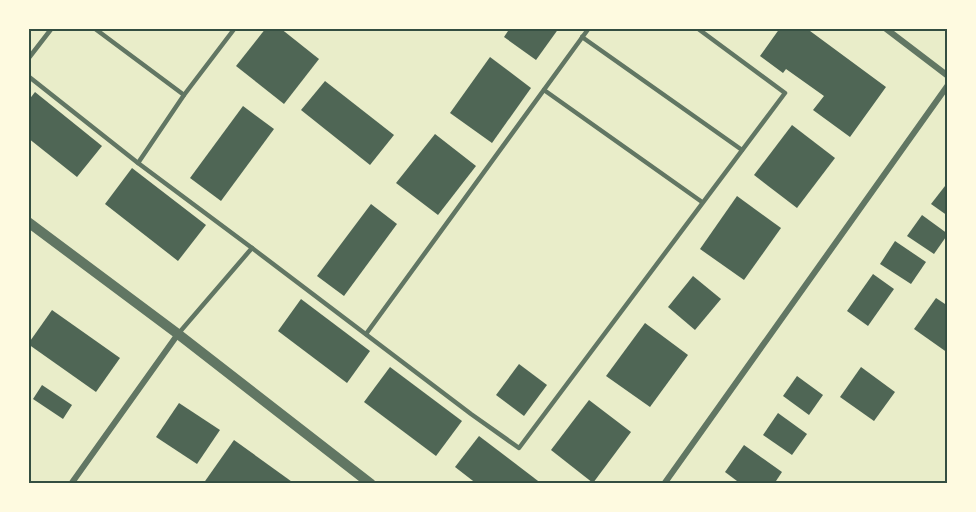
<svg xmlns="http://www.w3.org/2000/svg" width="976" height="512" viewBox="0 0 976 512" font-family="'Libre Baskerville',serif">
  <style>
    .building { fill: #4f6655 }
    .lines { fill: none; stroke-linecap: round; stroke-linejoin: round }
    .service { stroke: #617663; stroke-width: 4.5 }
    .minor { stroke: #617663; stroke-width: 6 }
    .tertiary { stroke: #617663; stroke-width: 10 }
    .neatline { fill: none; stroke: #344e41; stroke-width: 2 }
  </style>
  <rect width="100%" height="100%" fill="#e9edc9"/>
  <g class="building">
    <path d="M 266,28 L 280,28 L 319,59 L 284,104 L 236,66 Z"/>
    <path d="M 510,28 L 559,28 L 536,60 L 504,37 Z"/>
    <path d="M 780,28 L 806,28 L 886,87 L 850,137 L 813,110 L 824,96 L 786,69 L 783,73 L 760,56 Z"/>
    <path d="M 490,57 L 531,88 L 492,143 L 450,113 Z"/>
    <path d="M 325,81 L 394,135 L 370,165 L 301,110 Z"/>
    <path d="M 35,92 L 102,146 L 77,177 L 28,138 L 28,101 Z"/>
    <path d="M 243,106 L 274,129 L 221,201 L 190,178 Z"/>
    <path d="M 792,125 L 835,158 L 797,208 L 754,175 Z"/>
    <path d="M 435,134 L 476,166 L 438,215 L 396,183 Z"/>
    <path d="M 132,168 L 206,225 L 178,261 L 105,204 Z"/>
    <path d="M 945,186 L 948,188 L 948,216 L 931,204 Z"/>
    <path d="M 737,196 L 781,228 L 744,280 L 700,249 Z"/>
    <path d="M 371,204 L 397,224 L 344,296 L 317,276 Z"/>
    <path d="M 922,215 L 948,234 L 934,254 L 907,236 Z"/>
    <path d="M 895,241 L 926,262 L 911,284 L 880,264 Z"/>
    <path d="M 873,274 L 894,289 L 868,326 L 847,311 Z"/>
    <path d="M 693,276 L 721,299 L 695,330 L 668,307 Z"/>
    <path d="M 936,298 L 948,306 L 948,353 L 914,329 Z"/>
    <path d="M 301,299 L 370,351 L 347,383 L 278,331 Z"/>
    <path d="M 52,310 L 120,358 L 96,392 L 28,344 Z"/>
    <path d="M 645,323 L 688,355 L 650,407 L 606,376 Z"/>
    <path d="M 519,364 L 547,385 L 524,416 L 496,395 Z"/>
    <path d="M 390,367 L 462,421 L 436,456 L 364,402 Z"/>
    <path d="M 861,367 L 895,392 L 874,421 L 840,397 Z"/>
    <path d="M 797,376 L 823,395 L 809,415 L 783,396 Z"/>
    <path d="M 42,385 L 72,405 L 63,419 L 33,399 Z"/>
    <path d="M 589,400 L 631,432 L 593,483 L 551,450 Z"/>
    <path d="M 179,403 L 220,430 L 197,464 L 156,437 Z"/>
    <path d="M 778,413 L 807,434 L 792,455 L 763,435 Z"/>
    <path d="M 479,436 L 542,484 L 477,484 L 455,467 Z"/>
    <path d="M 234,440 L 295,484 L 203,484 Z"/>
    <path d="M 744,445 L 782,472 L 774,484 L 741,484 L 725,472 Z"/>
  </g>
  <g class="lines">
    <g class="service">
      <path d="M 94,28 L 184,95"/>
      <path d="M 582,37 L 742,150"/>
      <path d="M 28,59 L 52,28"/>
      <path d="M 28,76 L 138,163 L 252,248 L 178,334"/>
      <path d="M 544,90 L 702,202"/>
      <path d="M 138,163 L 184,95 L 235,28"/>
      <path d="M 252,248 L 471,414 L 519,448 L 785,93 L 697,28"/>
      <path d="M 366,334 L 589,28"/>
    </g>
    <g class="minor">
      <path d="M 885,28 L 948,76"/>
      <path d="M 71,484 L 178,334"/>
      <path d="M 664,484 L 948,85"/>
    </g>
    <path class="tertiary" d="M 28,222 L 178,334 L 371,484"/>
  </g>
  <rect width="976" height="512" fill="none" stroke="#fefae0" stroke-width="60"/>
  <rect x="30" y="30" width="916" height="452" class="neatline"/>
</svg>
